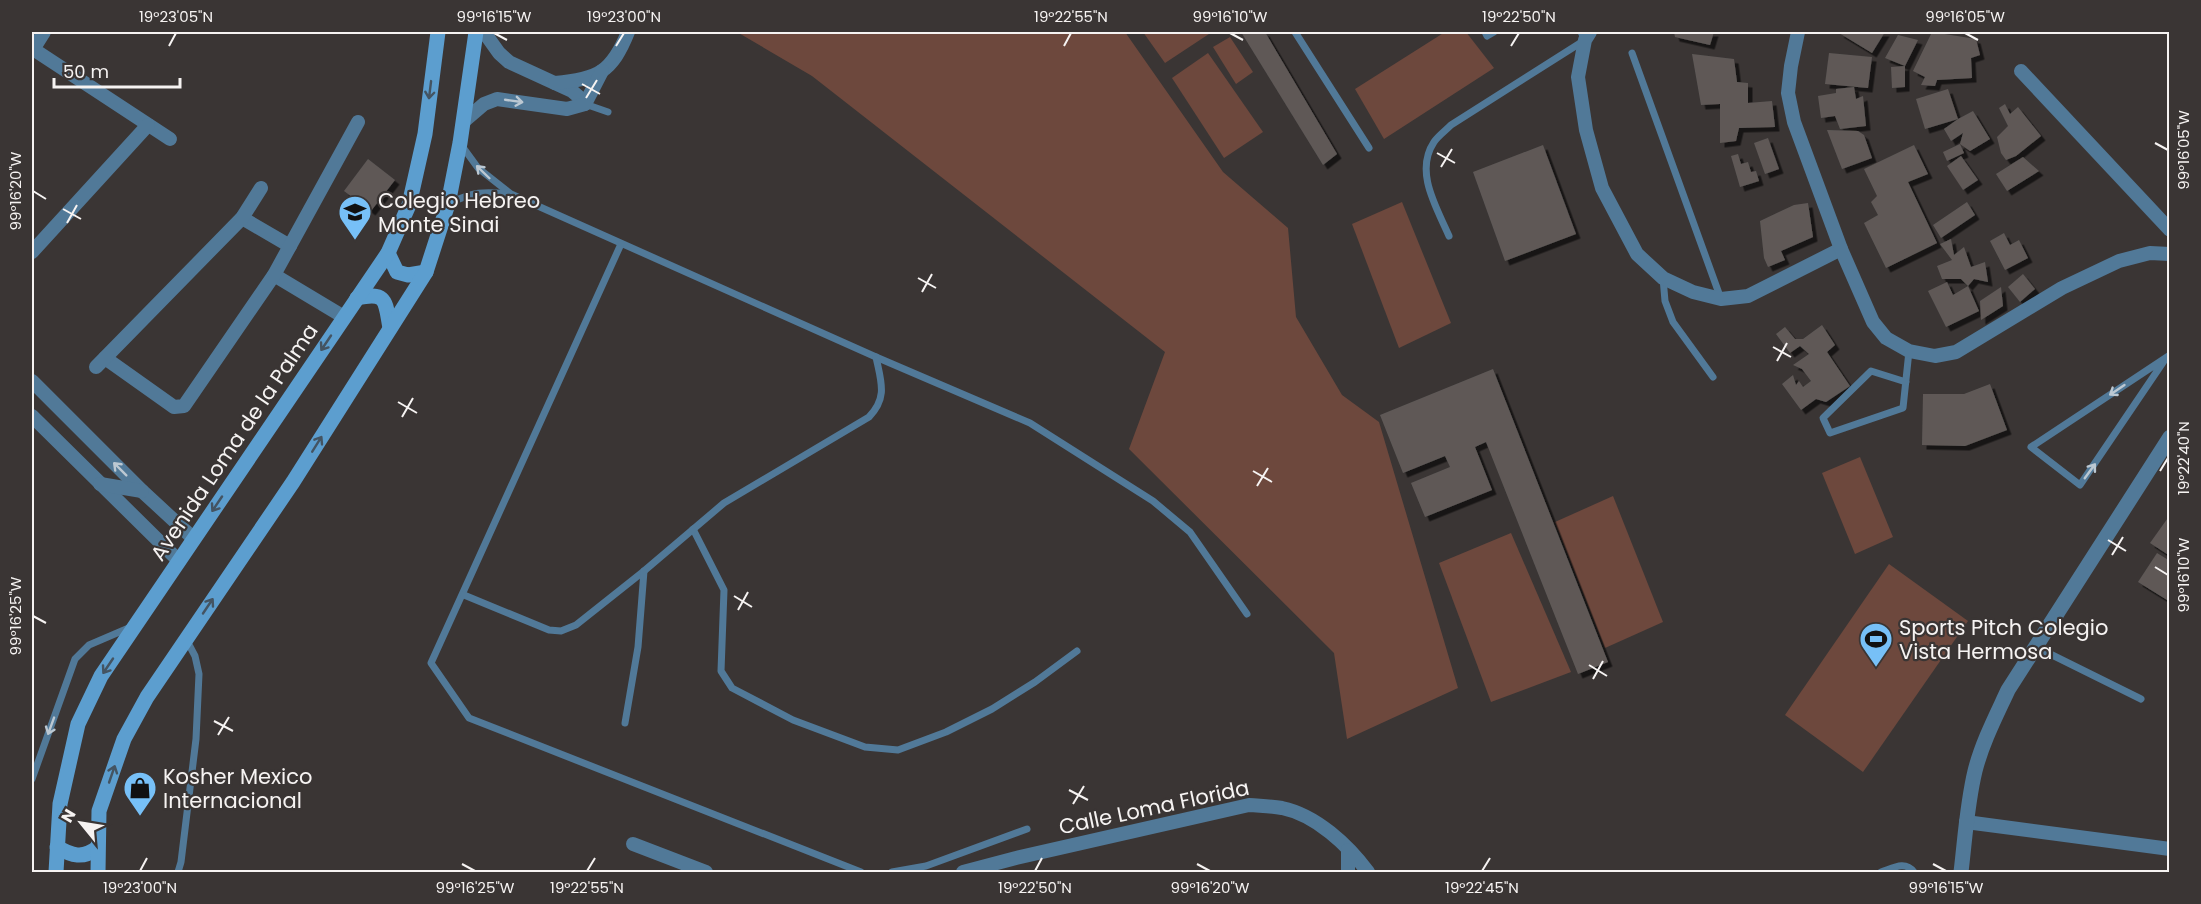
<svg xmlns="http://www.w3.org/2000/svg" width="2201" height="904" viewBox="0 0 2201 904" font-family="Poppins,sans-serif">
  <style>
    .green { fill: #6d483d }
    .building { fill: #5e5957; filter: url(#shadow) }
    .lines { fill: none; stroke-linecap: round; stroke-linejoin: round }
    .service { stroke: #517998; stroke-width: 7 }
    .minor { stroke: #517998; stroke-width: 14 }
    .tertiary { stroke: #517998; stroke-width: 15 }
    .secondary { stroke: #5c9ecf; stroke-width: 15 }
    .oneway { stroke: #445462 }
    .oneway2 { stroke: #bcc8d2 }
    .ticks { fill: none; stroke: #f6f3f2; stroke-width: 2 }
    .labels { text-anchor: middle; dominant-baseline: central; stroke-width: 4.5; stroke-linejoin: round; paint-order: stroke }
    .poi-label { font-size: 21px; fill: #f6f3f2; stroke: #3a3534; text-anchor: start }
    .street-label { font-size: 21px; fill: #f6f3f2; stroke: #3a3534 }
    .neatline { fill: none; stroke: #f6f3f2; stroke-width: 2 }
    .ticks-label { font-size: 15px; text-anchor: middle; fill: #f6f3f2 }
  </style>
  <defs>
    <filter id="shadow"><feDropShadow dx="4.5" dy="4.5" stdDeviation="0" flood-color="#0009"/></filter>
  </defs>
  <rect width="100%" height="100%" fill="#3a3534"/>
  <g class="green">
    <path d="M 737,32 L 1125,32 L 1223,172 L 1288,228 L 1296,317 L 1342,395 L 1379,422 L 1458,688 L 1347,739 L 1334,653 L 1129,449 L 1165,352 L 812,76 Z"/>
    <path d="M 1143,32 L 1212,32 L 1165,63 Z"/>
    <path d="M 1445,32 L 1466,32 L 1494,68 L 1384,139 L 1355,89 Z"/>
    <path d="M 1230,37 L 1253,72 L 1236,84 L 1213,47 Z"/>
    <path d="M 1208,53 L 1263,132 L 1224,158 L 1172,78 Z"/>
    <path d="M 1402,202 L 1451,323 L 1399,348 L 1352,224 Z"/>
    <path d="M 1860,457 L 1893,537 L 1855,554 L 1822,473 Z"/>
    <path d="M 1613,496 L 1663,622 L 1605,648 L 1555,522 Z"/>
    <path d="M 1511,533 L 1571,672 L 1491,702 L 1439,563 Z"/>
    <path d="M 1889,564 L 1968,621 L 1863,772 L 1785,715 Z"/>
  </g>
  <g class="building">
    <path d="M 1241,32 L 1265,32 L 1337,154 L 1323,165 Z"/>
    <path d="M 1674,32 L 1714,32 L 1710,45 L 1675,37 Z"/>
    <path d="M 1841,32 L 1885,32 L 1872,53 L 1839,33 Z"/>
    <path d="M 1932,32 L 1976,39 L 1980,55 L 1971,58 L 1972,78 L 1937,80 L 1935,86 L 1921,85 L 1925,77 L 1913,71 Z"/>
    <path d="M 1898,35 L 1918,40 L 1905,66 L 1905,87 L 1892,88 L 1891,67 L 1905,66 L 1885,58 Z"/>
    <path d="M 1829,53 L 1872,57 L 1868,88 L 1825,84 Z"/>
    <path d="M 1692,54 L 1734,59 L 1737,82 L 1748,83 L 1748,103 L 1772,101 L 1775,127 L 1739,128 L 1736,141 L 1720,143 L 1720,104 L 1701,105 Z"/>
    <path d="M 1854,87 L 1856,99 L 1863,96 L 1866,126 L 1840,129 L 1835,116 L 1821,118 L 1818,96 L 1836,93 L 1836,89 Z"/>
    <path d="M 1948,89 L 1958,119 L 1925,129 L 1916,99 Z"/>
    <path d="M 2005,104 L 2010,114 L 2018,107 L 2041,136 L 2016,156 L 2006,160 L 2001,153 L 1997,137 L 2008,126 L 1999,108 Z"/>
    <path d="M 1973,111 L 1990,139 L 1970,151 L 1960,144 L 1963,133 L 1951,141 L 1944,129 L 1958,119 Z"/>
    <path d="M 1827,130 L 1858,131 L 1864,135 L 1872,158 L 1842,169 Z"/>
    <path d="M 1768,138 L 1779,169 L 1765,174 L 1754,143 Z"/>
    <path d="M 1960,144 L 1964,153 L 1947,161 L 1943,152 Z"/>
    <path d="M 1543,145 L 1576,234 L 1505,261 L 1473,172 Z"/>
    <path d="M 1914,145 L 1928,174 L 1908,182 L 1937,243 L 1886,268 L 1864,223 L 1878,215 L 1871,202 L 1877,196 L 1864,169 Z"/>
    <path d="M 1738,154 L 1741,164 L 1748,162 L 1751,172 L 1756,171 L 1759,181 L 1740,187 L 1731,156 Z"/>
    <path d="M 1961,156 L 1978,180 L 1963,190 L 1947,166 Z"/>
    <path d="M 2023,157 L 2039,171 L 2007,191 L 1996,174 Z"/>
    <path d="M 368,159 L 395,180 L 371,211 L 344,191 Z"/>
    <path d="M 1967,202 L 1975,215 L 1941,238 L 1933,225 Z"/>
    <path d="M 1808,203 L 1813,237 L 1781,251 L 1785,260 L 1768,267 L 1764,258 L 1760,221 L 1794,205 Z"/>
    <path d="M 2004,233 L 2010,245 L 2019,240 L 2028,258 L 2005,270 L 1990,241 Z"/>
    <path d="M 1951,239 L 1954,255 L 1964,247 L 1971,267 L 1985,262 L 1988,282 L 1974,279 L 1968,286 L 1979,311 L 1946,327 L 1928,291 L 1947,282 L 1953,295 L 1968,286 L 1961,279 L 1942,279 L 1937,266 L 1952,260 L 1940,244 Z"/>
    <path d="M 2023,274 L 2035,289 L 2020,302 L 2008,287 Z"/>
    <path d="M 2001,287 L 2003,306 L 1981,320 L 1980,301 Z"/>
    <path d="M 1822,325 L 1835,345 L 1827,352 L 1850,386 L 1826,402 L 1816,399 L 1801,410 L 1782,384 L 1793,375 L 1796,385 L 1799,381 L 1803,387 L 1811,381 L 1802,369 L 1793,365 L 1809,354 L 1800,346 L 1790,353 L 1776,334 L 1785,327 L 1795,339 L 1803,339 Z"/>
    <path d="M 1493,369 L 1608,662 L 1578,674 L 1486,442 L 1475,447 L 1492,490 L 1425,517 L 1411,483 L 1450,467 L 1445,456 L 1403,473 L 1380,415 Z"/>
    <path d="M 1990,384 L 2007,430 L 1965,446 L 1922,445 L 1923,394 L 1964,394 Z"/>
    <path d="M 2170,515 L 2170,556 L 2150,543 Z"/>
    <path d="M 2157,553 L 2170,561 L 2170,596 L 2167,600 L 2138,582 Z"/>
  </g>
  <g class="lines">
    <g class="service">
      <path d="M 1295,32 L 1369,148"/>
      <path d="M 1485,32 L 1487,36 L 1494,32"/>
      <path d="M 1632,53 L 1721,299"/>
      <path d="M 585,104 L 608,112"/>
      <path d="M 462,146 L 478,168 L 511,194 L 876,357 L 1030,423 L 1153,501 L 1190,532 L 1247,614"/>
      <path d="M 450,203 C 473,192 483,191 509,194"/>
      <path d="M 1449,236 C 1437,208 1414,172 1434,142 C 1438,136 1445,131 1451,125 L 1585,40 L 1581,32"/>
      <path d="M 621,244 L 431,663 L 469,718 L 861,872"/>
      <path d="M 1663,278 L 1665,301 L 1673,322 L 1713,377"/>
      <path d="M 2166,358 L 2080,485 L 2031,447 L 2170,355"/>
      <path d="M 1906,382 L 1871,371 L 1823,418 L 1830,433 L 1903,408 L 1909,351"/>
      <path d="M 693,529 L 724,590 L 721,671 L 732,688 L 793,720 L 865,747 L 898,750 L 946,732 L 992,709 L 1035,682 L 1077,651"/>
      <path d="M 464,595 L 549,630 L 561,631 L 576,625 L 644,571 L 724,503 L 869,417 C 888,397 881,382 876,357"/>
      <path d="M 2036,647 L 2141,699"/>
      <path d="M 625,723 L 638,647 L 644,571"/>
      <path d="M 32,779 L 75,659 L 89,645 L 131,627"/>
      <path d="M 178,872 L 181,862 L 196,739 L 199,674 L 195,656 L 186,639"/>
      <path d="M 892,872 L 926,866 L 1027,829"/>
      <path d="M 1881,872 C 1893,868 1905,860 1914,872"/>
    </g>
    <g class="minor">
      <path d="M 484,32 L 499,53 L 509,62 L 572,91 L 579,97 L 585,104"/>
      <path d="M 1590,32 L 1585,40 L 1578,77 L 1586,130 L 1602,188 L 1637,254 L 1663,278 L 1693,292 L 1721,299 L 1748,296 L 1841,249"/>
      <path d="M 1798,32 L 1791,66 L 1788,93 L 1794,122 L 1841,249 L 1873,322 L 1886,338 L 1909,351 L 1935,356 L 1956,352 L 2062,288 L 2119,261 L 2150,253 L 2170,254"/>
      <path d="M 33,49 L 170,139"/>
      <path d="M 32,51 L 44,32"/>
      <path d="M 2021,71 L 2170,230"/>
      <path d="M 555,83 C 598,79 612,72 628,32"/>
      <path d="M 463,122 L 484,104 L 497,99 L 567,109 L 585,104 L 602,71"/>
      <path d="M 242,218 L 290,246"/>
      <path d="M 32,252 L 148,125"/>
      <path d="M 274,275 L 344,317"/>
      <path d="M 105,358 L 174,407 L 184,406 L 274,275 L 358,122"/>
      <path d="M 96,367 L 242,218 L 261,188"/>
      <path d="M 32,381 L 142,491 L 193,538"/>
      <path d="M 32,416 L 179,561"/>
      <path d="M 100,484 L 142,491"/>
      <path d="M 1966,822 L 2170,849"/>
      <path d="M 633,844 L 706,872"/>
      <path d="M 963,872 L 1016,858 L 1249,805 C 1260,806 1271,806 1282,808 C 1316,815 1348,845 1368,872"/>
      <path d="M 1348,872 L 1348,850"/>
    </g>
    <path class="tertiary" d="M 1961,872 C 1965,839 1967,804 1975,771 C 1982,743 1996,716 2008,690 L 2170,437"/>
    <g class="secondary">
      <path d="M 388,253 L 397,272 L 408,275 L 426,272"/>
      <path d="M 357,298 C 388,291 385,302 390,328"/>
      <path d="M 57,847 C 72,856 83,859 97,848"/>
      <path d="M 56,872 L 60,804 L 78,724 L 101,676 L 388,253 L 409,205 L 425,134 L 438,32"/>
      <path d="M 98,872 L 99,811 L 124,739 L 147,697 L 293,482 L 426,272 L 448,204 L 460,143 L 476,32"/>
    </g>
  </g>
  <defs><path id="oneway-shaft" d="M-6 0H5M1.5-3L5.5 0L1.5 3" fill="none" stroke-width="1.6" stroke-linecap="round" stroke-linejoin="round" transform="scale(1.5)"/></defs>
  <g class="oneway">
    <use href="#oneway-shaft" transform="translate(430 90) rotate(97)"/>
    <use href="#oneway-shaft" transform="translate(326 343) rotate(124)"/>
    <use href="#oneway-shaft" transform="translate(317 444) rotate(-58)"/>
    <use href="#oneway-shaft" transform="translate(217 504) rotate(124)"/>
    <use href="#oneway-shaft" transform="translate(208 606) rotate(-56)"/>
    <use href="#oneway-shaft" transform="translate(108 666) rotate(124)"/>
    <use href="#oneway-shaft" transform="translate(112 774) rotate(-71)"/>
  </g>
  <g class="oneway2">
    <use href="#oneway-shaft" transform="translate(514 101) rotate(8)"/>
    <use href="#oneway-shaft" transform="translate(483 172) rotate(-136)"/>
    <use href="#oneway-shaft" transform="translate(2117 390) rotate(146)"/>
    <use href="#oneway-shaft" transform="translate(120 469) rotate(-135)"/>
    <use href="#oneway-shaft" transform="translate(2090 471) rotate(-54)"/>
    <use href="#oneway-shaft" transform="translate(51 726) rotate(110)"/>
  </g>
  <path class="ticks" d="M 494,33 L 507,40M 1230,33 L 1243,40M 1965,33 L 1978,40M 169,46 L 176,33M 616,46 L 624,33M 1064,46 L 1071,33M 1511,46 L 1519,33M 582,84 L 600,94M 586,98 L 597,80M 2155,143 L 2168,150M 1437,153 L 1455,163M 1441,167 L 1452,149M 33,191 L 46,199M 63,209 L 81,219M 67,223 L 77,205M 918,278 L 936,288M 922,292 L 932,274M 1773,347 L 1791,357M 1777,361 L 1787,343M 398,402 L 417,413M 402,417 L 413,398M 1253,471 L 1272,482M 2160,471 L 2168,458M 1257,486 L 1268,468M 2108,540 L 2126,551M 2112,555 L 2123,537M 2155,567 L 2168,575M 734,596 L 752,607M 738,610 L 748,592M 33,616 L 46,623M 1589,665 L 1607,676M 1593,679 L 1603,661M 214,721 L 233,731M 218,735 L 229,717M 1069,790 L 1088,800M 1073,804 L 1084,786M 462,864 L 475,871M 1197,864 L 1210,871M 1933,864 L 1946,871M 140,871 L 147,858M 587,871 L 595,858M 1035,871 L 1042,858M 1482,871 L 1490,858"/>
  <defs>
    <g id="school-pin" transform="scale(1.725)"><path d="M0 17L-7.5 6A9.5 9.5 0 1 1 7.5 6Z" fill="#77c0f7" stroke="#3a3534"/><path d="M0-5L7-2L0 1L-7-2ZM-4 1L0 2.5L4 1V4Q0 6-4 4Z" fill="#111"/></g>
    <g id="stadium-pin" transform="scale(1.725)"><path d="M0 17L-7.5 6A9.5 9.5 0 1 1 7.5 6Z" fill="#77c0f7" stroke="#3a3534"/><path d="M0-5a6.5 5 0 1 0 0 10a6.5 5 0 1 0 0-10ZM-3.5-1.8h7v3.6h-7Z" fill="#111"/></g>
    <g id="shop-pin" transform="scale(1.725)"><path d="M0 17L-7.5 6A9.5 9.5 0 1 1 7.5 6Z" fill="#77c0f7" stroke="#3a3534"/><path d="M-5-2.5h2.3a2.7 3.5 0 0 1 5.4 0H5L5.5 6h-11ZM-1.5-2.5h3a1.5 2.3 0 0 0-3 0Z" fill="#111"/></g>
  </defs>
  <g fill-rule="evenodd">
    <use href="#school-pin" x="355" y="212"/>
    <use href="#stadium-pin" x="1876" y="639"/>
    <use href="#shop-pin" x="140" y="788"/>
  </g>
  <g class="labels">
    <g class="poi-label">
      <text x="378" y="200">Colegio Hebreo<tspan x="378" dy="24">Monte Sinai</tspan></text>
      <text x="1899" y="627">Sports Pitch Colegio<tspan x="1899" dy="24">Vista Hermosa</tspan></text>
      <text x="163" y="776">Kosher Mexico<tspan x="163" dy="24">Internacional</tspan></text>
    </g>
    <g class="street-label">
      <text transform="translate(234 442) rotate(-56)">Avenida Loma de la Palma</text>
      <text transform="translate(1154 807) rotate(-12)">Calle Loma Florida</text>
    </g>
  </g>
  <rect width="2201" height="904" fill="none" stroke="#3a3534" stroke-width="66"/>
  <g transform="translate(81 823) rotate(300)" stroke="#3a3534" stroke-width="4.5" paint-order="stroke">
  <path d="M0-4.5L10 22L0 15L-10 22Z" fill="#f6f3f2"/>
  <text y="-9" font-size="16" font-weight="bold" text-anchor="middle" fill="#f6f3f2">N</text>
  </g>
  <path d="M54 78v9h126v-9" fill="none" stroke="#f6f3f2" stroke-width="3"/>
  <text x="63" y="78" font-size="18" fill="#f6f3f2" stroke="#3a3534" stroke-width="4.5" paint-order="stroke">50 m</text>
  <rect x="33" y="33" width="2135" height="838" class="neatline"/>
  <g class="ticks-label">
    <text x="176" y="22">19°23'05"N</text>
    <text x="494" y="22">99°16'15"W</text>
    <text x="624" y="22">19°23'00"N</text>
    <text x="1071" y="22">19°22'55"N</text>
    <text x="1230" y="22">99°16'10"W</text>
    <text x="1519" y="22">19°22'50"N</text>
    <text x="1965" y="22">99°16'05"W</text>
    <text transform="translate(2184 150) rotate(-90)" y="5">99°16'05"W</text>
    <text transform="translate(16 191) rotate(-90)" y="5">99°16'20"W</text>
    <text transform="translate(2184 458) rotate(-90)" y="5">19°22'40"N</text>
    <text transform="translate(2184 575) rotate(-90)" y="5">99°16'10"W</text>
    <text transform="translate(16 616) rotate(-90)" y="5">99°16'25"W</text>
    <text x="140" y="893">19°23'00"N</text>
    <text x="475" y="893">99°16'25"W</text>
    <text x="587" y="893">19°22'55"N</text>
    <text x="1035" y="893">19°22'50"N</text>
    <text x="1210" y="893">99°16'20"W</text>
    <text x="1482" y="893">19°22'45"N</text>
    <text x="1946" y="893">99°16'15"W</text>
  </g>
</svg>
